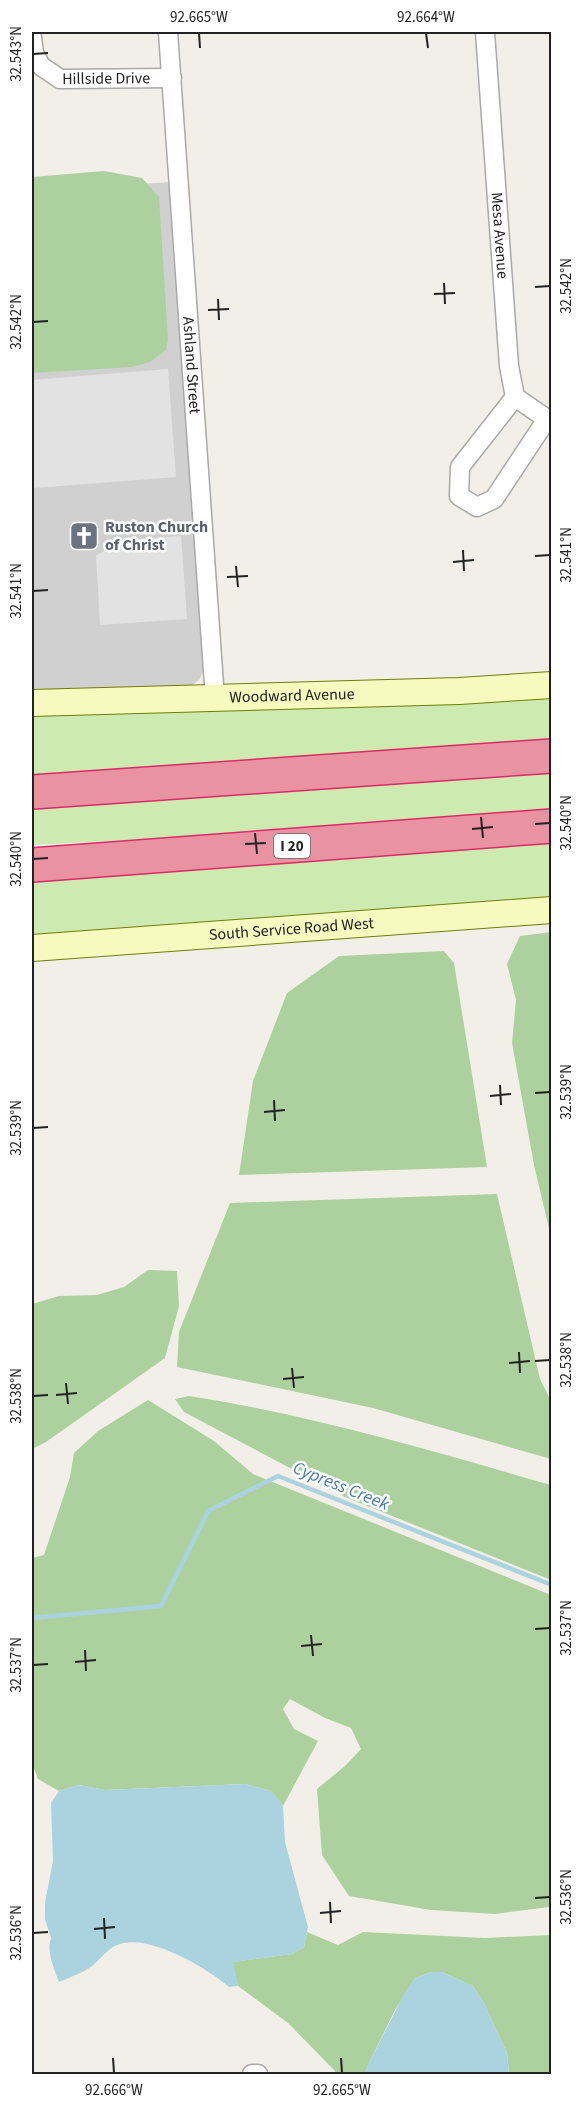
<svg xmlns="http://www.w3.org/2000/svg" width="583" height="2106" viewBox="0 0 583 2106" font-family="'Source Sans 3',sans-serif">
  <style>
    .religious { fill: #d0d0d0 }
    .grass { fill: #cdebb0 }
    .forest { fill: #add19e }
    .parking { fill: #e2e2e2 }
    .water { fill: #aad3df }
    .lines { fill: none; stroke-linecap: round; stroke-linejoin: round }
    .stream { stroke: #aad3df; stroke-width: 4.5 }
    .street-casing { stroke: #a9a9a9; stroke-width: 21 }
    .secondary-casing { stroke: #707d05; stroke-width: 28 }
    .highway-casing { stroke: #dc2a67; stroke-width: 36 }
    .street { stroke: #fff; stroke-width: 18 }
    .secondary { stroke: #f7fabf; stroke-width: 26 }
    .highway { stroke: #e892a2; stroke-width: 33 }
    .ticks { fill: none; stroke: #222; stroke-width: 2 }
    .labels { text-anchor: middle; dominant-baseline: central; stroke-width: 5; stroke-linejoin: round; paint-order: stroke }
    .shield { fill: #fff; stroke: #646464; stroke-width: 1.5 }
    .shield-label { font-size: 15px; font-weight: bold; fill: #222 }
    .street-label { font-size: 16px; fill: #222; stroke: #fff }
    .worship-label { font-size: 16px; font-weight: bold; fill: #5b616d; stroke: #fff; text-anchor: start }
    .water-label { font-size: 18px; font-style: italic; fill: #4a7aab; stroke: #fff }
    .neatline { fill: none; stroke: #222; stroke-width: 2 }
    .ticks-label { font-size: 15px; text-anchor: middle; fill: #222 }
  </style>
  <rect width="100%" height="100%" fill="#f2efe9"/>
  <path class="religious" d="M 171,182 L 204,664 L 202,673 L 200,679 L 189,688 L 32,695 L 32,191 Z"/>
  <g class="grass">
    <path d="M 551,696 L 551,745 L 32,778 L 32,713 Z"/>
    <path d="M 551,772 L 551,815 L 407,825 L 32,845 L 32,805 L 128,801 Z"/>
    <path d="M 551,842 L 551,903 L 32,941 L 32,875 Z"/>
  </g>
  <g class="forest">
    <path d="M 104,171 L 142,178 L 159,197 L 168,340 L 166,350 L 150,362 L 132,367 L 32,373 L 32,177 Z"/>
    <path d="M 551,932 L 552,932 L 551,1237 L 534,1165 L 512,1043 L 516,1000 L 507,964 L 520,936 Z"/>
    <path d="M 444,951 L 454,963 L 487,1167 L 239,1175 L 253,1081 L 287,993 L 339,956 Z"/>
    <path d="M 497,1194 L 540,1379 L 551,1401 L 551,1459 L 373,1408 L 177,1367 L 179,1332 L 230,1203 Z"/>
    <path d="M 148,1270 L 177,1271 L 179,1306 L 165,1358 L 46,1442 L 32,1449 L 32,1304 L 59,1296 L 97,1295 L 124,1287 Z"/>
    <path d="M 189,1396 C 312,1415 432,1451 551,1485 L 551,1580 L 345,1497 L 184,1412 L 175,1399 Z"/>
    <path d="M 148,1400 L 214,1441 L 253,1474 L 551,1595 L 551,1908 L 549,1907 L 495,1914 L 431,1910 L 349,1896 L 322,1855 L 317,1789 L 345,1766 L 361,1749 L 351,1728 L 325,1718 L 290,1699 L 283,1709 L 294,1729 L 318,1741 L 283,1806 L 271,1791 L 245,1784 L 105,1790 L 79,1785 L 59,1791 L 38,1779 L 32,1763 L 32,1558 L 44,1555 L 70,1477 L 74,1453 L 98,1431 Z"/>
    <path d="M 307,1932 L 338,1945 L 363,1932 L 485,1938 L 551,1935 L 551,2074 L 509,2074 L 507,2053 L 483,2001 L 473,1986 L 442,1972 L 431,1972 L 415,1978 L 395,2010 L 368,2065 L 365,2074 L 335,2074 L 335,2071 L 288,2023 L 238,1986 L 232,1962 L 292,1954 L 304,1947 Z"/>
  </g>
  <g class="parking">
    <path d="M 168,369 L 176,477 L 34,488 L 32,380 Z"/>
    <path d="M 181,536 L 187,619 L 100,625 L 96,555 L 103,552 L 108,541 Z"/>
  </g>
  <g class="water">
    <path d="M 245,1784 L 271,1791 L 283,1806 L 285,1842 L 308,1927 L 304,1947 L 292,1954 L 233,1962 L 238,1986 L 229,1987 C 207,1968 147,1932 117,1945 C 108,1948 100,1960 92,1966 C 83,1973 70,1977 59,1982 C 54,1969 46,1951 51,1938 L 45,1919 L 45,1902 L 53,1861 L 51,1803 L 59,1791 L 79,1785 L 105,1790 Z"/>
    <path d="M 431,1972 L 442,1972 L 473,1986 L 483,2001 L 507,2053 L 509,2074 L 365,2074 L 368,2065 L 404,1994 L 415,1978 Z"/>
  </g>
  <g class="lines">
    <path class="stream" d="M 32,1618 L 161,1606 L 208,1511 L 278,1476 L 552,1585"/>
    <g class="street-casing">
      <g id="street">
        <path id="s1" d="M 168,32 L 215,699"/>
        <path id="s2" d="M 485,32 L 509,366 L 515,397 L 547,419 L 552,420"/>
        <path id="s3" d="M 32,37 L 34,53 L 41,66 L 60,79 L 172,78"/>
        <path d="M 515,397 L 460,467 L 459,496 L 477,507 L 494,499 L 547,419"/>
        <path d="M 252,2074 L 258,2074"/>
      </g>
    </g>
    <g class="secondary-casing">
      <g id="secondary">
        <path id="s4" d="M 32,703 L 459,691 L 552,685"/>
        <path id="s5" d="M 32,948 L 552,910"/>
      </g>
    </g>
    <g class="highway-casing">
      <g id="highway">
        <path d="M 32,792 L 552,756"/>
        <path d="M 32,865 L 552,826"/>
      </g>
    </g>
    <use href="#street" class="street"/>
    <use href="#secondary" class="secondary"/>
    <use href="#highway" class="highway"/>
  </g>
  <path class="ticks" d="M 199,33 L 200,48M 426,33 L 428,48M 33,54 L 48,53M 444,283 L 445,304M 535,287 L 550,286M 434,294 L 455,293M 218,299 L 219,320M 208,310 L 229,309M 33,322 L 48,321M 463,550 L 464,571M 535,556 L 550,555M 453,562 L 474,560M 236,566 L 238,587M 227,577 L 248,576M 33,591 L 48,590M 481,817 L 483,838M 535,824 L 550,823M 472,829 L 493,827M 255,833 L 257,854M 245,844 L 266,843M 33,859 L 48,858M 500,1085 L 501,1105M 535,1093 L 550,1092M 490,1096 L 511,1094M 274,1100 L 275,1121M 264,1112 L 285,1110M 33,1128 L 48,1127M 519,1352 L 520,1373M 535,1361 L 550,1360M 509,1363 L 530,1361M 292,1368 L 294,1388M 283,1379 L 304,1377M 66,1383 L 68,1404M 56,1395 L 77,1393M 33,1396 L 48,1395M 535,1629 L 550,1628M 311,1635 L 313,1656M 301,1646 L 322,1644M 85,1650 L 86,1671M 75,1662 L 96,1660M 33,1665 L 48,1664M 535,1898 L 550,1897M 330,1902 L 331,1923M 320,1913 L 341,1911M 104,1918 L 105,1939M 94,1929 L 115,1927M 33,1933 L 48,1932M 113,2058 L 114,2073M 341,2058 L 342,2073"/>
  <defs>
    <g id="church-square" transform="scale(1.5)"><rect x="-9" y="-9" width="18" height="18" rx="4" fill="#6b7280" stroke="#fff"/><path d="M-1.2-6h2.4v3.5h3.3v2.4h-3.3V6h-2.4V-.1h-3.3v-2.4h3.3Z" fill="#fff"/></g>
  </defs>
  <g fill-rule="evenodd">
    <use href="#church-square" x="84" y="536"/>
  </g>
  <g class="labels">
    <rect class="shield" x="274" y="834" width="36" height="24" rx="4.5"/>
    <g class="shield-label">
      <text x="292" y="846">I 20</text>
    </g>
    <g class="street-label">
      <text stroke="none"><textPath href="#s3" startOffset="100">Hillside Drive</textPath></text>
      <text stroke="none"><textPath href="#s2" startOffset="204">Mesa Avenue</textPath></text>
      <text stroke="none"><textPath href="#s1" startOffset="334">Ashland Street</textPath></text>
      <text stroke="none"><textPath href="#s4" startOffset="260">Woodward Avenue</textPath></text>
      <text stroke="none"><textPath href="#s5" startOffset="260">South Service Road West</textPath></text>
    </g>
    <g class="worship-label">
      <text x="105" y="527">Ruston Church<tspan x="105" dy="18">of Christ</tspan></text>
    </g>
    <g class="water-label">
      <text transform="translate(341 1486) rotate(22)">Cypress Creek</text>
    </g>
  </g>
  <rect width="583" height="2106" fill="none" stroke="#ffffff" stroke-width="66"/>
  <rect x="33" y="33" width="517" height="2040" class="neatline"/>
  <g class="ticks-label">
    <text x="199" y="22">92.665°W</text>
    <text x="426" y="22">92.664°W</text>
    <text transform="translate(16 54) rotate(-90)" y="5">32.543°N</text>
    <text transform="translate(566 286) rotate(-90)" y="5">32.542°N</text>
    <text transform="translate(16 322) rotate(-90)" y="5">32.542°N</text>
    <text transform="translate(566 555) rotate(-90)" y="5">32.541°N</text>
    <text transform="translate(16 591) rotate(-90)" y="5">32.541°N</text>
    <text transform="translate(566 823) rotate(-90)" y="5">32.540°N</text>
    <text transform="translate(16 859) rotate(-90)" y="5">32.540°N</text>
    <text transform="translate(566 1092) rotate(-90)" y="5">32.539°N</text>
    <text transform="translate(16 1128) rotate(-90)" y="5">32.539°N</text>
    <text transform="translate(566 1360) rotate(-90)" y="5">32.538°N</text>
    <text transform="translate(16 1396) rotate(-90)" y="5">32.538°N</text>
    <text transform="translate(566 1628) rotate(-90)" y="5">32.537°N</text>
    <text transform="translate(16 1665) rotate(-90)" y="5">32.537°N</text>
    <text transform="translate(566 1897) rotate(-90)" y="5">32.536°N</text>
    <text transform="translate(16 1933) rotate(-90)" y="5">32.536°N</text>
    <text x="114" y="2095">92.666°W</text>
    <text x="342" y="2095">92.665°W</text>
  </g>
</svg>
